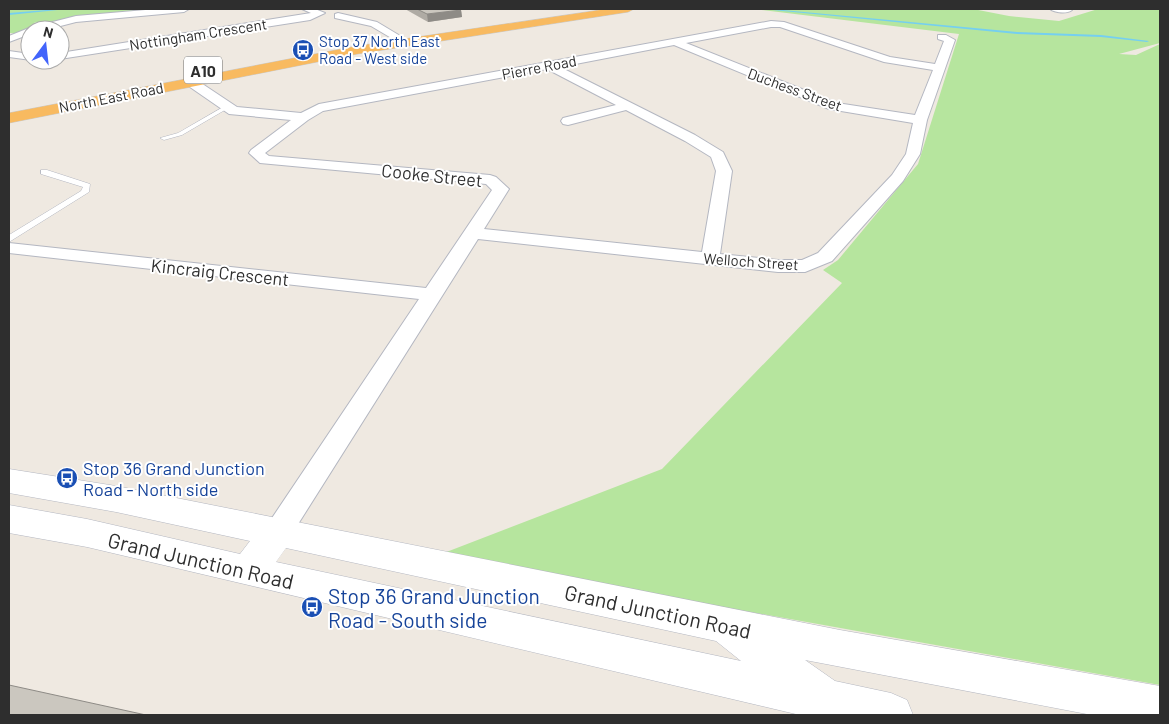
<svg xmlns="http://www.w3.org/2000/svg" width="1169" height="724" viewBox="0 0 1169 724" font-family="Barlow,sans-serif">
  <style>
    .green { fill: #b6e59e }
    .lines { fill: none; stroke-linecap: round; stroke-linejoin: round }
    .stream { fill: #75cff0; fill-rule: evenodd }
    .service-casing { stroke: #b4b7c1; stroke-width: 1 }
    .minor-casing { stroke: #b4b7c1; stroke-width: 2 }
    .secondary-casing { stroke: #b4b7c1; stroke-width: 1 }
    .trunk-casing { stroke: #c9c9c9; stroke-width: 1 }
    .service { fill: #fff; fill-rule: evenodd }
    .minor { fill: #fff; fill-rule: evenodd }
    .secondary { fill: #fff; fill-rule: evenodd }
    .trunk { fill: #f8ba60; fill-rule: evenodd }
    .wall { fill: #afaba4 }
    .shaded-wall { fill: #8e8b86 }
    .building { fill: #cbc7bf; stroke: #8e8b86 }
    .labels { text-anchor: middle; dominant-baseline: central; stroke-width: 4; stroke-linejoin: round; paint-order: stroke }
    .far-street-label { font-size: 15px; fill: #2e2e2e; stroke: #fff }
    .far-transit-label { font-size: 15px; fill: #164399; stroke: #fff; text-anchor: start }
    .shield { fill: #fff; stroke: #6d6d6d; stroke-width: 1 }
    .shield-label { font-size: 16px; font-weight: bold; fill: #2e2e2e }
    .street-label { font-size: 18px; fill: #2e2e2e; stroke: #fff }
    .transit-label { font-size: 18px; fill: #164399; stroke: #fff; text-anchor: start }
    .near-street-label { font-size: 21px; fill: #2e2e2e; stroke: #fff }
    .near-transit-label { font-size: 21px; fill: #164399; stroke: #fff; text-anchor: start }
  </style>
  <rect width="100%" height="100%" fill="#efe9e1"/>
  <g class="green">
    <path d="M 9,9 L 184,9 L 83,19 L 30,30 L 23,34 L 9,33 Z"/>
    <path d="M 753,9 L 973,9 L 1009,16 L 1059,21 L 1098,9 L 1160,9 L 1160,43 L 1119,54 L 1136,55 L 1160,44 L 1160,685 L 436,556 L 662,469 L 842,283 L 823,270 L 838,260 L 918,164 L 959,34 Z"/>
  </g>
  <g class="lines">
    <g class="stream">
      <path d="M 59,9 L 67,9 L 9,15 L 9,13 Z"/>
      <path d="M 772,9 L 1017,32 L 1101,35 L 1149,41 L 1147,42 L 1101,37 L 1017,34 L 773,10 Z"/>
    </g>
    <g class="service-casing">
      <g id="service">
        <path d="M 225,106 L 230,107 L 182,135 L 164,140 L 160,138 L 178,133 Z"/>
        <path d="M 41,170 L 47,170 L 90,184 L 89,192 L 9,242 L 9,235 L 81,191 L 83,187 L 41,174 Z"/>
      </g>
    </g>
    <g class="minor-casing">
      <g id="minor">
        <path d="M 157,9 L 189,9 L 184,12 L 76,22 L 45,30 L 30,30 L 30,34 L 9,42 L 9,36 L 29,28 L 76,16 Z"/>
        <path d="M 302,9 L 315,9 L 325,13 L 310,20 L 60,59 L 60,53 L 311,13 Z"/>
        <path d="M 1050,9 L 1071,9 L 1072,10 C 1067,14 1055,13 1050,9 Z"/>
        <path d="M 338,13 L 377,22 L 402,37 L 401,39 L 393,39 L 371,26 L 335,18 L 335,14 Z"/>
        <path d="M 771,21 L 784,22 L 890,57 L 935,64 L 944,41 L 938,39 L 938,35 L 946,35 L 955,40 L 927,120 L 920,154 L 903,181 L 832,261 L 805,272 L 778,272 L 478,239 L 288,540 L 278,543 L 268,540 L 264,532 L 268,524 L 419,299 L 9,253 L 9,243 L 426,288 L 492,190 L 486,184 L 260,163 L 249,153 L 251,150 L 291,120 L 229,114 L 187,85 L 185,82 L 187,79 L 195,79 L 237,107 L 301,113 L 319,104 ZM 771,27 L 780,27 L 884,62 L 933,70 L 915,115 L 837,103 L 686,43 ZM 674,45 L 829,109 L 913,123 L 906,154 L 892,175 L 818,253 L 802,260 L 778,260 L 720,254 L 732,171 L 723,152 L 695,135 L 560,67 ZM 547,69 L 616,105 L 563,118 L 561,121 L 563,124 L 568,125 L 626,110 L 685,141 L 711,157 L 716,171 L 702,252 L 484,229 L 509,189 L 496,177 L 490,175 L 269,156 L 265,153 L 308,120 L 323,111 Z"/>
        <path d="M 9,51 L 30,54 L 31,60 L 9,57 Z"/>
      </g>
    </g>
    <g class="secondary-casing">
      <path id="secondary" d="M 9,469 L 116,486 L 840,630 L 1160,686 L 1160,715 L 1092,715 L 805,660 L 835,681 L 891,693 L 907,700 L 913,715 L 800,715 L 87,547 L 9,533 L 9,505 L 87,519 L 240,554 L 250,541 L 116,512 L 9,493 ZM 286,548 L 716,641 L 741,661 L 276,562 Z"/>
    </g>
    <g class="trunk-casing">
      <path id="trunk" d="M 607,9 L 634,9 L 628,12 L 357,54 L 9,123 L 9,113 L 357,46 Z"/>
    </g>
    <use href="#service" class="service"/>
    <use href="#minor" class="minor"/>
    <use href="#secondary" class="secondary"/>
    <use href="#trunk" class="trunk"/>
  </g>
  <path class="wall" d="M 405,9 L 459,9 L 461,10 L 462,17 L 428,22 Z"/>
  <path class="shaded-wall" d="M 461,10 L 462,17 L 428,22 L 427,14 Z"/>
  <g class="building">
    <path d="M 417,9 L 459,9 L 461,10 L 427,14 Z"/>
    <path d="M 9,685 L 146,715 L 9,715 Z"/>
  </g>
  <defs>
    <g id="bus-disc" transform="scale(1.125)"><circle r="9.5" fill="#1a4fb4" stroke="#fff"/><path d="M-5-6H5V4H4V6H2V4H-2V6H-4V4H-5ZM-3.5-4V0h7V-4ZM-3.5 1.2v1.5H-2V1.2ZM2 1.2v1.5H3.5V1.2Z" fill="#fff"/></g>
  </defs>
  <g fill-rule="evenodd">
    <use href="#bus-disc" x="303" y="50"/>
    <use href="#bus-disc" x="67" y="478"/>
    <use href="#bus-disc" x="312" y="607"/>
  </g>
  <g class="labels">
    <g class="far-street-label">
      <text transform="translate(198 34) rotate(-9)">Nottingham Crescent</text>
      <text transform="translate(539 67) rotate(-11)">Pierre Road</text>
      <text transform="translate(795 89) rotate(20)">Duchess Street</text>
      <text transform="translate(111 97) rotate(-11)">North East Road</text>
      <text transform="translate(751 261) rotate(4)">Welloch Street</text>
    </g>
    <g class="far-transit-label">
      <text x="319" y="41">Stop 37 North East<tspan x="319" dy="17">Road - West side</tspan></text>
    </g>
    <rect class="shield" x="184" y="56.5" width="38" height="27" rx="4"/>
    <g class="shield-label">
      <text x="203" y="70">A10</text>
    </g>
    <g class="street-label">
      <text transform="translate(432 175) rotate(6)">Cooke Street</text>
      <text transform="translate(220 272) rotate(6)">Kincraig Crescent</text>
    </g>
    <g class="transit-label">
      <text x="83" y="468">Stop 36 Grand Junction<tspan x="83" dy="21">Road - North side</tspan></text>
    </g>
    <g class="near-street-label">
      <text transform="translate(201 560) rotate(13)">Grand Junction Road</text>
      <text transform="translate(658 611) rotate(12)">Grand Junction Road</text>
    </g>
    <g class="near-transit-label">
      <text x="328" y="595">Stop 36 Grand Junction<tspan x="328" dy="24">Road - South side</tspan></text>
    </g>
  </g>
  <rect width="1169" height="724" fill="none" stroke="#2e2e2e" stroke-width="20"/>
  <g transform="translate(45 45) rotate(15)"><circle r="24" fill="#ffffff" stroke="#ababab"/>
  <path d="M0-4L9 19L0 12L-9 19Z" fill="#4264fb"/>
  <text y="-8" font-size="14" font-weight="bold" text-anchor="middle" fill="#2e2e2e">N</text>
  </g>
</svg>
